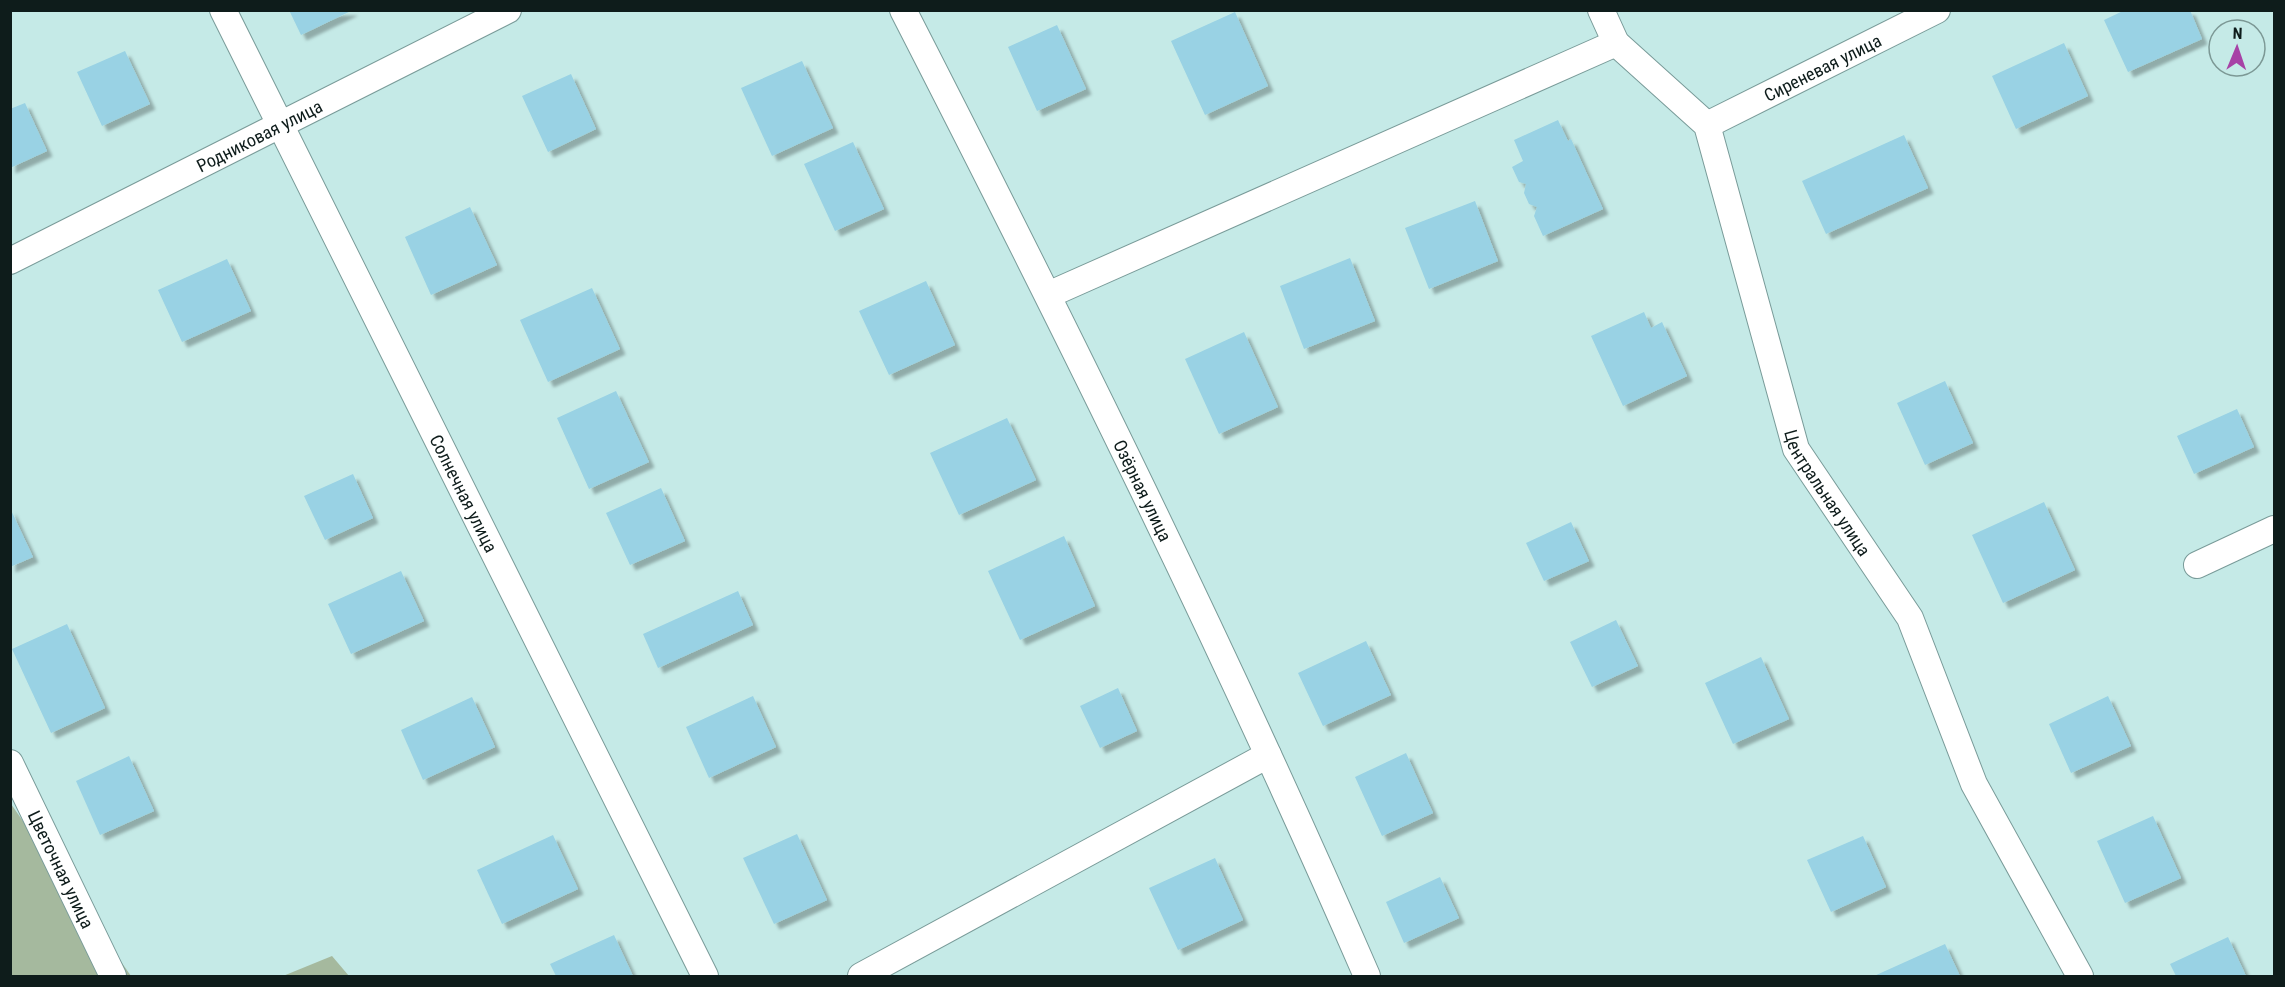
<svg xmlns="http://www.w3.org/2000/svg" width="2285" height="987" viewBox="0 0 2285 987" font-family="'Roboto Condensed',sans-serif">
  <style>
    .green { fill: #a5b99e }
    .building { fill: #99d2e4; filter: url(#shadow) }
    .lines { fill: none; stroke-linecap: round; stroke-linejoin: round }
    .minor-casing { stroke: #799b99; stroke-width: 28 }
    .minor { stroke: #fff; stroke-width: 26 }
    .labels { text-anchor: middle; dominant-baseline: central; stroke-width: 5; stroke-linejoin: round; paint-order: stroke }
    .street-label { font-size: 18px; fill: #0e1c1b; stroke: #c5eae7 }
  </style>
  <defs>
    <filter id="shadow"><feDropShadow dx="5.5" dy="5.5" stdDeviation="1.5" flood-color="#0004"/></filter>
  </defs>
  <rect width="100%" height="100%" fill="#c5eae7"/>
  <g class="green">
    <path d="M 11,804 L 131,976 L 11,976 Z"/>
    <path d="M 332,956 L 349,976 L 283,976 Z"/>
  </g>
  <g class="building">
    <path d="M 289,10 L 353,10 L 301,35 Z"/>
    <path d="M 2125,10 L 2190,10 L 2202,39 L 2128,72 L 2104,20 Z"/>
    <path d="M 1235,12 L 1268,86 L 1205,115 L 1171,41 Z"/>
    <path d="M 1057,25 L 1086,89 L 1037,111 L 1008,47 Z"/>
    <path d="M 2064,43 L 2088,96 L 2016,129 L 1992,76 Z"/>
    <path d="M 125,51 L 150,104 L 102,126 L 77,72 Z"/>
    <path d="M 802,61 L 833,128 L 772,156 L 741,88 Z"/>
    <path d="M 571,74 L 596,129 L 548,152 L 522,96 Z"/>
    <path d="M 25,103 L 47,151 L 10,168 L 10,109 Z"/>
    <path d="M 1558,120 L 1568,141 L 1571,139 L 1603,209 L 1543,236 L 1534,216 L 1537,207 L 1529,204 L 1524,193 L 1526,184 L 1519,182 L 1512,167 L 1523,161 L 1514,140 Z"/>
    <path d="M 1904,135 L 1928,188 L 1826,234 L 1802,181 Z"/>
    <path d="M 853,142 L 884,209 L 835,231 L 804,164 Z"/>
    <path d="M 1475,201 L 1498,261 L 1429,289 L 1405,228 Z"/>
    <path d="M 470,207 L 497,265 L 431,295 L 405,237 Z"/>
    <path d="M 1350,258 L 1375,321 L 1304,349 L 1280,286 Z"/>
    <path d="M 227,259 L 251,311 L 182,342 L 158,290 Z"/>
    <path d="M 926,281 L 955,345 L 889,375 L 859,311 Z"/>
    <path d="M 592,288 L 620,349 L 548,382 L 520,320 Z"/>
    <path d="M 1644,312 L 1651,328 L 1662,322 L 1687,376 L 1623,406 L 1591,336 Z"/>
    <path d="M 1244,332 L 1278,407 L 1219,434 L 1185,359 Z"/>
    <path d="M 1945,381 L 1973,443 L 1925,465 L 1897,403 Z"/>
    <path d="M 616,391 L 649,462 L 589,489 L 557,418 Z"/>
    <path d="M 2237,409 L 2254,447 L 2194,474 L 2177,436 Z"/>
    <path d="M 1007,418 L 1036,480 L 959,515 L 930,453 Z"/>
    <path d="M 353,474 L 373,518 L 325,540 L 304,496 Z"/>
    <path d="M 661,488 L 685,541 L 630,565 L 606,513 Z"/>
    <path d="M 2044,502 L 2075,570 L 2003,603 L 1972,535 Z"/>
    <path d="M 10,508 L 33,557 L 10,567 Z"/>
    <path d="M 1571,522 L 1589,561 L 1544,581 L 1526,543 Z"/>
    <path d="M 1064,536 L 1095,606 L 1020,640 L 988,571 Z"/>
    <path d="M 401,571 L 424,621 L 351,654 L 328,604 Z"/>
    <path d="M 738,591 L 753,625 L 658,668 L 643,634 Z"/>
    <path d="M 1616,620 L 1638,666 L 1592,687 L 1570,642 Z"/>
    <path d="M 67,624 L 105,708 L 51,733 L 12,649 Z"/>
    <path d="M 1366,641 L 1391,695 L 1323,726 L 1298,673 Z"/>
    <path d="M 1761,657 L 1789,719 L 1733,744 L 1705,683 Z"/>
    <path d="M 1118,688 L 1137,731 L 1100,748 L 1080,706 Z"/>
    <path d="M 753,696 L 776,747 L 709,778 L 686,727 Z"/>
    <path d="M 2108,696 L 2131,746 L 2071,773 L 2049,724 Z"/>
    <path d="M 472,697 L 495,747 L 423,780 L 401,730 Z"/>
    <path d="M 1406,753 L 1433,813 L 1382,836 L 1355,777 Z"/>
    <path d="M 129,756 L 154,811 L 100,835 L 76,781 Z"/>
    <path d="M 2153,816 L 2181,878 L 2125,903 L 2097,841 Z"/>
    <path d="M 797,834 L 827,900 L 774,924 L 743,858 Z"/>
    <path d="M 553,835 L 578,889 L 502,924 L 477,870 Z"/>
    <path d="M 1863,836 L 1886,887 L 1831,912 L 1807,860 Z"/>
    <path d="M 1215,858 L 1243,920 L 1178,950 L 1149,888 Z"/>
    <path d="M 1440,877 L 1459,918 L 1404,943 L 1386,902 Z"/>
    <path d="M 614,935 L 633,976 L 556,976 L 550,964 Z"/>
    <path d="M 2228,937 L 2246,976 L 2176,976 L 2170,964 Z"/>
    <path d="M 1945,944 L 1960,976 L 1874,976 Z"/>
  </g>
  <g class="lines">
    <g class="minor-casing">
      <g id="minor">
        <path id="s1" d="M 223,10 L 705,976"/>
        <path id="s2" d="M 903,10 C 1066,328 1225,649 1367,976"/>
        <path id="s3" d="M 1601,10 L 1616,43 L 1707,125 L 1796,449 L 1910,618 L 1974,784 L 2080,976"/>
        <path id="s4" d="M 1707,125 L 1937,10"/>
        <path id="s5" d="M 10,261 L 508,10"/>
        <path d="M 1048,295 L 1616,43"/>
        <path d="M 2197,565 L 2274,529"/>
        <path id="s6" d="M 10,763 L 113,976"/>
        <path d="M 861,976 L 1268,755"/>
      </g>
    </g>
    <use href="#minor" class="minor"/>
  </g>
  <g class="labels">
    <g class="street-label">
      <text stroke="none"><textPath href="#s4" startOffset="129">Сиреневая улица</textPath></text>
      <text stroke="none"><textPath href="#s5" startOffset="279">Родниковая улица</textPath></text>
      <text stroke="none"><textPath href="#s2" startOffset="537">Озёрная улица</textPath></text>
      <text stroke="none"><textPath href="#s3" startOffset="548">Центральная улица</textPath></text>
      <text stroke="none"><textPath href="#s1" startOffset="540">Солнечная улица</textPath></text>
      <text stroke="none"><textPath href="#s6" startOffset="118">Цветочная улица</textPath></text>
    </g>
  </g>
  <rect width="2285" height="987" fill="none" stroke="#0e1c1b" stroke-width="24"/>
  <g transform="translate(2237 48) rotate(2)"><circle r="28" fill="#c5eae7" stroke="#7c9895" stroke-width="1.5"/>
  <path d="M0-4.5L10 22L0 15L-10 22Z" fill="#a742a6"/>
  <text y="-9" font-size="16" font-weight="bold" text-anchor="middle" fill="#0e1c1b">N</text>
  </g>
</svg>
